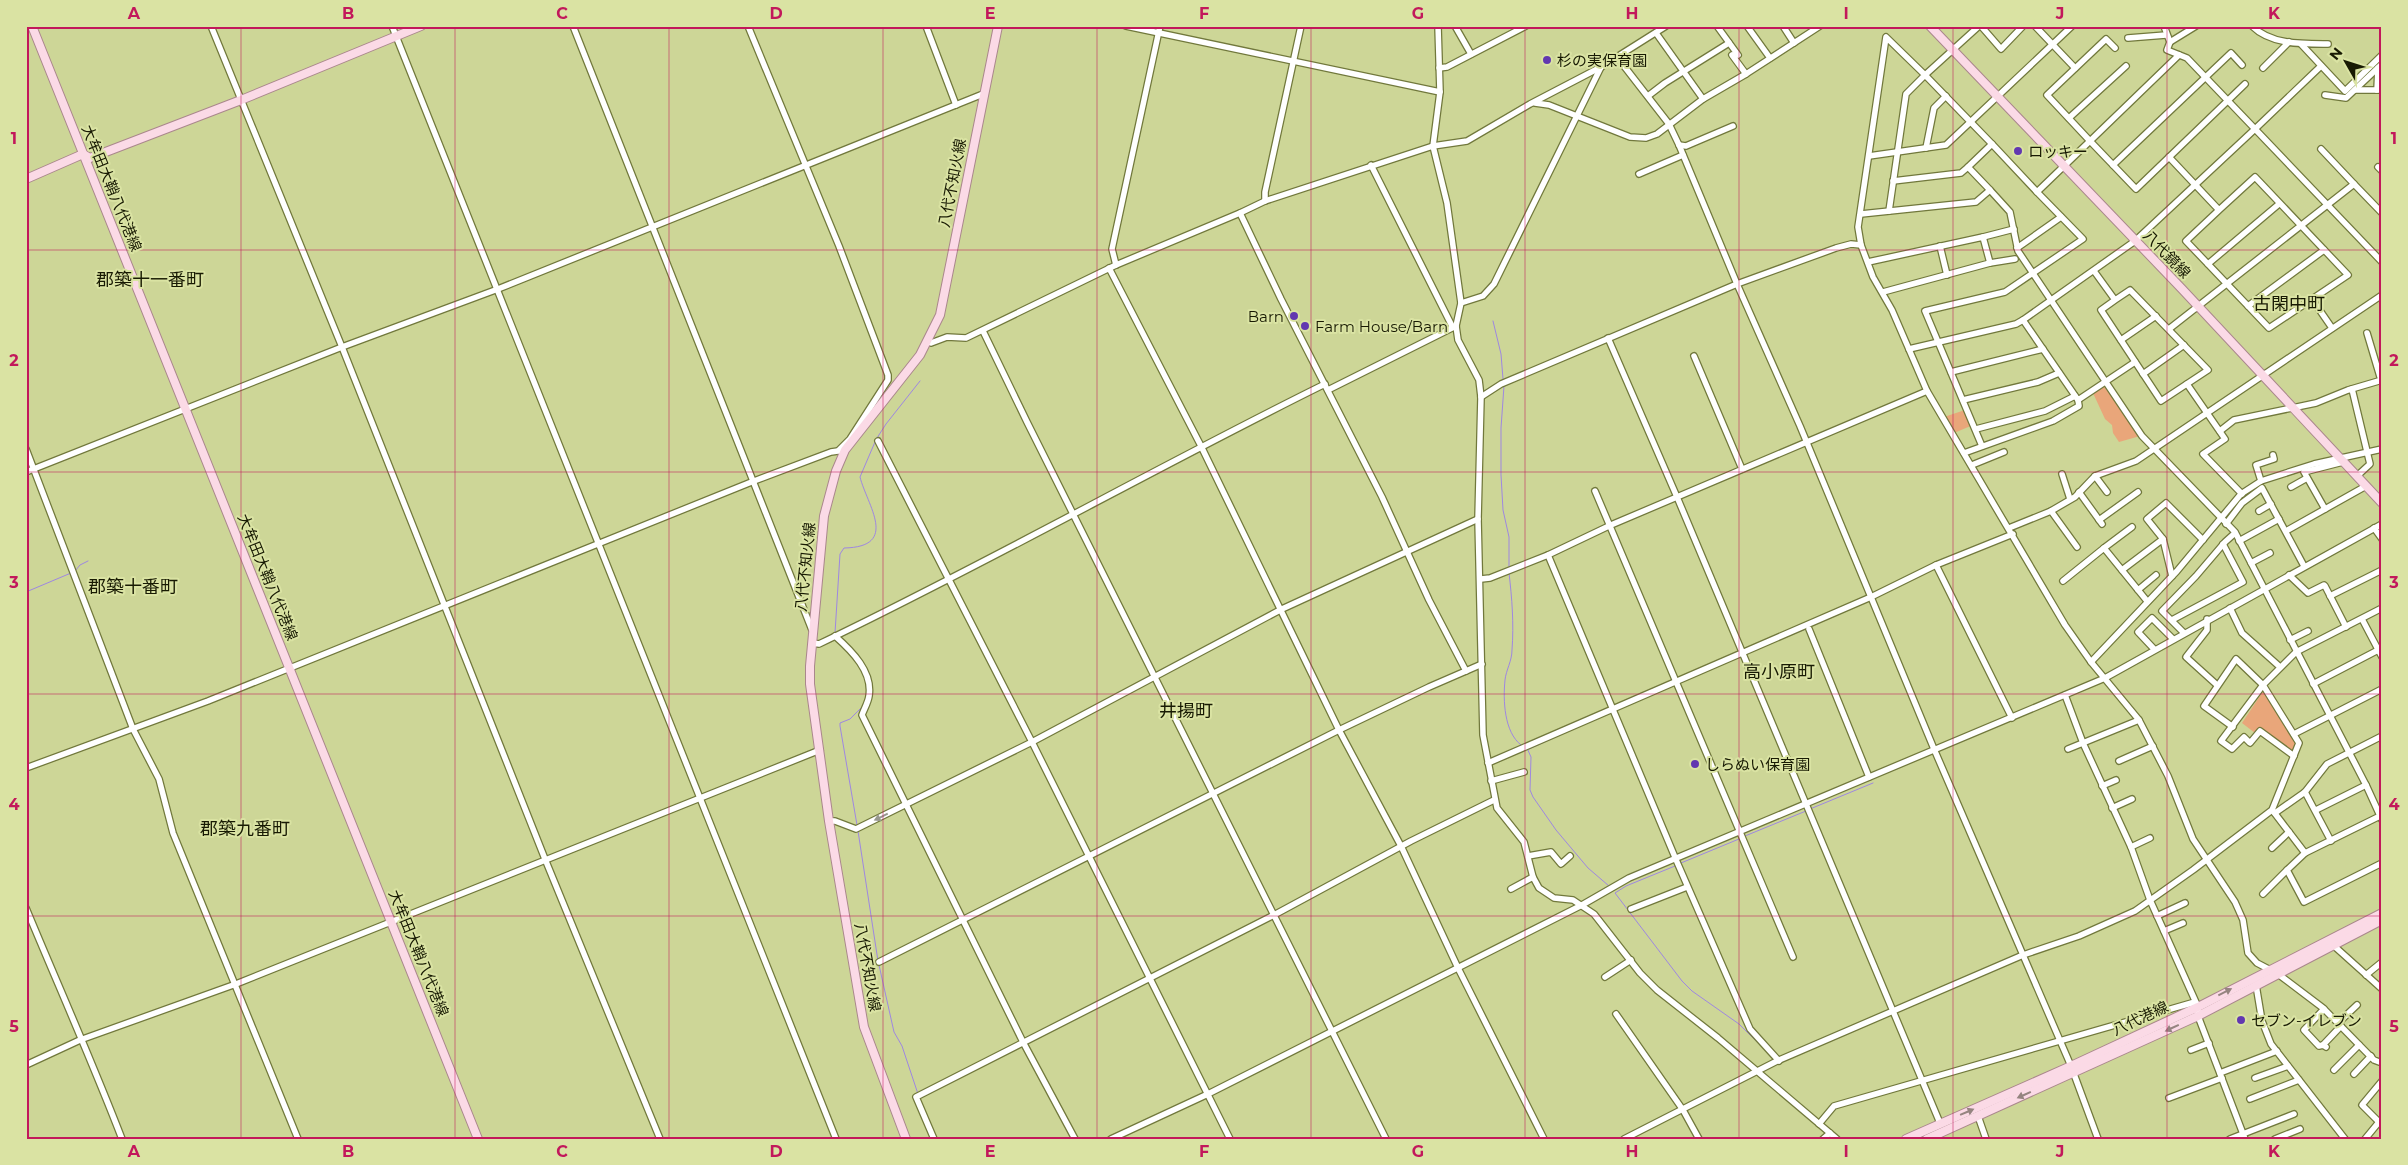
<svg xmlns="http://www.w3.org/2000/svg" width="2408" height="1165" viewBox="0 0 2408 1165" font-family="Montserrat,'Noto Sans JP',sans-serif">
  <style>
    .green { fill: #e9a67a }
    .lines { fill: none; stroke-linecap: round; stroke-linejoin: round }
    .stream { stroke: #9e87e1; stroke-width: 1 }
    .minor-casing { stroke: #71783c; stroke-width: 8 }
    .major-casing { stroke: #aa878c; stroke-width: 10 }
    .minor { stroke: #fff; stroke-width: 5.5 }
    .major { stroke: #fbdae6; stroke-width: 8 }
    .oneway { fill: #97988e }
    .oneway2 { fill: #958480 }
    .grid { fill: none; stroke: #c2185b; stroke-width: 1; stroke-opacity: 0.55 }
    .poi-dot { fill: #6238b0; stroke: #dae3a3; stroke-width: 2 }
    .labels { text-anchor: middle; dominant-baseline: central; stroke-width: 4; stroke-linejoin: round; paint-order: stroke }
    .poi-label { font-size: 15px; fill: #181a03; stroke: #dae3a3; text-anchor: start }
    .street-label { font-size: 15px; fill: #181a03; stroke: #dae3a3 }
    .quarter-label { font-size: 18px; fill: #181a03; stroke: #dae3a3 }
    .neatline { fill: none; stroke: #c2185b; stroke-width: 2 }
    .grid-label { font-size: 16px; text-anchor: middle; font-weight: bold; fill: #c2185b }
  </style>
  <rect width="100%" height="100%" fill="#cdd697"/>
  <g class="green">
    <path d="M 2103,385 L 2140,436 L 2119,442 L 2113,433 L 2112,425 L 2105,419 L 2093,393 Z"/>
    <path d="M 1965,410 L 1973,425 L 1954,433 L 1944,417 Z"/>
    <path d="M 2264,690 L 2296,743 L 2293,753 L 2259,730 L 2255,733 L 2242,723 Z"/>
  </g>
  <g class="lines">
    <g class="stream">
      <path d="M 1493,321 L 1501,354 L 1503,379"/>
      <path d="M 1504,386 L 1501,428 L 1501,475 L 1503,510 L 1509,537 L 1509,569"/>
      <path d="M 109,436 L 157,417"/>
      <path d="M 877,438 L 886,424 L 920,381"/>
      <path d="M 75,571 L 80,565 L 88,561"/>
      <path d="M 1509,573 C 1512,598 1514,624 1512,650 C 1512,661 1506,670 1505,680 C 1503,700 1504,732 1521,745"/>
      <path d="M 26,592 L 71,573"/>
      <path d="M 1811,626 L 1840,614"/>
      <path d="M 835,633 L 840,554 L 844,548 C 900,547 867,505 860,477 L 875,442"/>
      <path d="M 1774,642 L 1808,628"/>
      <path d="M 1527,748 L 1531,757 L 1530,790 L 1533,797 L 1556,830 L 1588,868 L 1609,886"/>
      <path d="M 1529,749 L 1560,735"/>
      <path d="M 1810,809 L 1873,783"/>
      <path d="M 857,825 L 840,726 L 840,723 L 850,719 L 862,707"/>
      <path d="M 858,831 L 878,961"/>
      <path d="M 1745,836 L 1806,811"/>
      <path d="M 1681,863 L 1739,839"/>
      <path d="M 1675,866 L 1626,886 L 1615,893 L 1682,981 L 1692,991 L 1739,1024 L 1769,1054"/>
      <path d="M 879,965 L 894,1032 L 902,1046 L 918,1094"/>
    </g>
    <g class="minor-casing">
      <g id="minor">
        <path d="M 211,26 L 342,347 L 545,859 L 660,1139"/>
        <path d="M 392,26 L 836,1139"/>
        <path d="M 573,26 L 812,630"/>
        <path d="M 748,26 L 839,246 L 888,375 L 888,380 L 850,439 L 839,450"/>
        <path d="M 926,26 L 956,105"/>
        <path d="M 1126,26 L 1440,92"/>
        <path d="M 1438,26 L 1440,92 L 1433,146 L 1447,203 L 1461,303 L 1456,326 L 1458,340 L 1479,380 L 1481,397 L 1478,519 L 1483,735 L 1497,808 L 1524,842 L 1533,877 L 1539,888 L 1554,898 L 1573,900 L 1594,914 L 1640,973 L 1657,990 L 1718,1038 L 1837,1139"/>
        <path d="M 1455,26 L 1471,54"/>
        <path d="M 1717,26 L 1738,55"/>
        <path d="M 1747,26 L 1770,58"/>
        <path d="M 1783,26 L 1794,43"/>
        <path d="M 1981,26 L 2001,49 L 2023,26"/>
        <path d="M 2035,26 L 2075,68"/>
        <path d="M 2164,26 L 2170,42 L 2167,50 L 2187,58 L 2255,129 L 2321,66"/>
        <path d="M 2252,26 C 2271,45 2303,44 2328,44"/>
        <path d="M 1656,33 L 1703,99"/>
        <path d="M 2128,38 L 2166,35"/>
        <path d="M 2170,42 L 2196,26"/>
        <path d="M 2301,44 L 2345,91 L 2382,55"/>
        <path d="M 1732,55 L 1746,74"/>
        <path d="M 1617,57 L 1669,124 L 1679,145 L 1737,284 L 1800,426 L 1934,749 L 2071,1066 L 2098,1139"/>
        <path d="M 2242,65 L 2231,53 L 2113,165 L 2136,189 L 2245,84"/>
        <path d="M 1439,68 L 1447,67 L 1526,26"/>
        <path d="M 2263,68 L 2289,42"/>
        <path d="M 2355,90 L 2382,90"/>
        <path d="M 2377,90 L 2378,68"/>
        <path d="M 2325,95 L 2346,98 L 2382,64"/>
        <path d="M 1648,96 L 1665,83 L 1729,43"/>
        <path d="M 1535,103 L 1549,105 L 1630,137 L 1646,138 L 1657,134 L 1703,99 L 1746,74 L 1820,26"/>
        <path d="M 2069,118 L 2126,66"/>
        <path d="M 1992,144 L 2037,192 L 2090,141 L 2047,95 L 2106,39 L 2115,48"/>
        <path d="M 1679,145 L 1686,146 L 1733,126"/>
        <path d="M 1926,148 L 1934,108 L 1946,96"/>
        <path d="M 1869,156 L 1946,145 L 2072,26"/>
        <path d="M 2169,157 L 2219,210 L 2255,177 L 2348,275 L 2269,328 L 2186,241 L 2219,210"/>
        <path d="M 1371,165 L 1452,326"/>
        <path d="M 2113,165 L 2090,141 L 2179,55"/>
        <path d="M 2378,167 L 2382,171"/>
        <path d="M 1639,174 L 1683,155"/>
        <path d="M 1893,181 L 1961,173 L 1968,167"/>
        <path d="M 2354,184 L 2382,213"/>
        <path d="M 1990,190 L 2010,212 L 2018,251 L 2142,436 L 2235,532 L 2366,785 L 2382,820"/>
        <path d="M 1265,201 L 1265,192 L 1301,26"/>
        <path d="M 1889,211 L 1906,94 L 1925,75 L 1886,37 L 1858,227 L 1861,245 L 1873,277 L 1892,310 L 1927,391 L 2065,625 L 2091,662 L 2139,720 L 2168,776 L 2193,839 L 2235,902 L 2243,920 L 2248,953 L 2257,963 L 2278,974 L 2323,1008 L 2374,1060 L 2382,1063"/>
        <path d="M 1240,213 L 1281,299 L 1382,497 L 1429,600 L 1466,671"/>
        <path d="M 1861,214 L 1976,202 L 1990,190 L 1968,167 L 1992,144 L 1925,75 L 1979,26"/>
        <path d="M 1983,237 L 2014,229"/>
        <path d="M 1940,246 L 1947,275"/>
        <path d="M 2017,248 L 2061,217"/>
        <path d="M 1868,262 L 1983,237 L 1990,263 L 1883,292"/>
        <path d="M 1990,263 L 2015,259"/>
        <path d="M 2208,264 L 2279,204"/>
        <path d="M 1116,265 L 1112,249 L 1160,26"/>
        <path d="M 1109,268 L 1201,446 L 1339,730 L 1401,846 L 1458,968 L 1544,1139"/>
        <path d="M 2094,271 L 2115,300 L 2130,290 L 2208,370 L 2161,401 L 2101,310 L 2115,300"/>
        <path d="M 2312,299 L 2332,328"/>
        <path d="M 1461,303 L 1483,296 L 1494,284 L 1601,67"/>
        <path d="M 2248,306 L 2324,250"/>
        <path d="M 2023,320 L 2078,400 L 2135,362"/>
        <path d="M 2169,329 L 2354,184 L 2321,149"/>
        <path d="M 983,331 L 1027,422 L 1386,1139"/>
        <path d="M 2367,333 L 2381,380"/>
        <path d="M 1608,338 L 1677,497 L 1940,1123"/>
        <path d="M 2121,340 L 2156,316"/>
        <path d="M 928,341 L 931,343 L 947,337 L 966,338 L 1116,265 L 1240,213 L 1265,201 L 1433,146 L 1467,141 L 1530,104 L 1601,67 L 1666,26"/>
        <path d="M 1909,349 L 2016,324 L 2023,320 L 2135,241 L 2255,129 L 2382,262"/>
        <path d="M 1694,356 L 1742,469"/>
        <path d="M 1951,372 L 2043,349"/>
        <path d="M 2143,374 L 2184,345"/>
        <path d="M 2187,384 L 2225,439 L 2203,454 L 2242,494"/>
        <path d="M 2352,389 L 2370,464 L 2357,476"/>
        <path d="M 1328,390 L 1456,326"/>
        <path d="M 1481,397 L 1501,384 L 1737,284 L 1836,248 L 1851,244 L 1861,245"/>
        <path d="M 1963,400 L 2038,382 L 2059,373"/>
        <path d="M 1976,429 L 2045,411 L 2075,396"/>
        <path d="M 2220,431 L 2234,420 L 2316,403 L 2348,390 L 2382,380"/>
        <path d="M 878,441 L 1032,742 L 1230,1139"/>
        <path d="M 1982,446 L 1925,311 L 2005,292 L 2083,239 L 2037,192"/>
        <path d="M 26,449 L 133,729 L 159,779 L 173,833 L 298,1139"/>
        <path d="M 1964,453 L 2053,421 L 2079,406 L 2078,400"/>
        <path d="M 1972,465 L 2004,452"/>
        <path d="M 26,472 L 342,347 L 498,289 L 983,94"/>
        <path d="M 2062,474 L 2070,499"/>
        <path d="M 2095,476 L 2107,492"/>
        <path d="M 2261,481 L 2314,464 L 2382,449"/>
        <path d="M 2291,487 L 2307,478"/>
        <path d="M 1595,491 L 1793,957"/>
        <path d="M 2079,492 L 2102,524"/>
        <path d="M 2325,509 L 2304,472 L 2343,462"/>
        <path d="M 2051,511 L 2077,547"/>
        <path d="M 2259,511 L 2271,504"/>
        <path d="M 2099,520 L 2138,492"/>
        <path d="M 2226,524 L 2242,503 L 2262,488 L 2304,566"/>
        <path d="M 2009,528 L 2051,511 L 2075,497 L 2095,476 L 2136,461 L 2382,295"/>
        <path d="M 2374,528 L 2382,539"/>
        <path d="M 2286,531 L 2366,486"/>
        <path d="M 2163,539 L 2147,519 L 2166,503 L 2203,540"/>
        <path d="M 2239,541 L 2279,519"/>
        <path d="M 2104,548 L 2132,527"/>
        <path d="M 1548,555 L 1677,862 L 1750,1029 L 1779,1061"/>
        <path d="M 2251,563 L 2270,553"/>
        <path d="M 1936,565 L 2012,718"/>
        <path d="M 2122,570 L 2163,539 L 2172,576"/>
        <path d="M 2289,575 L 2308,593 L 2324,585 L 2325,586 L 2346,627"/>
        <path d="M 1481,579 L 1490,578 L 1548,555 L 1611,525 L 1927,391"/>
        <path d="M 2063,581 L 2104,548 L 2147,601"/>
        <path d="M 2138,590 L 2156,575"/>
        <path d="M 2330,596 L 2382,570"/>
        <path d="M 2230,608 L 2242,633 L 2280,667"/>
        <path d="M 2207,619 L 2207,630 L 2186,657 L 2217,685"/>
        <path d="M 2362,619 L 2382,657"/>
        <path d="M 2172,620 L 2243,582 L 2223,544"/>
        <path d="M 1809,629 L 1869,777"/>
        <path d="M 2184,633 L 2162,611 L 2196,576 L 2225,542 L 2235,533"/>
        <path d="M 835,636 C 852,651 873,672 869,696 C 868,703 864,709 862,715 L 1023,1042 L 1075,1139"/>
        <path d="M 2290,640 L 2308,631"/>
        <path d="M 812,643 L 819,644 C 990,562 1155,468 1325,384"/>
        <path d="M 2154,649 L 2138,632 L 2152,618 L 2173,639"/>
        <path d="M 2091,662 L 2177,571 L 2241,494 L 2261,481 L 2256,465 L 2274,459 L 2273,455"/>
        <path d="M 2313,684 L 2382,648"/>
        <path d="M 2065,695 L 2083,743 L 2131,847 L 2150,900 L 2198,1007 L 2198,1016 L 2245,1139"/>
        <path d="M 2294,734 L 2382,689"/>
        <path d="M 2068,749 L 2139,720"/>
        <path d="M 2294,756 L 2260,731 L 2250,743 L 2244,737 L 2232,749 L 2221,741 L 2263,685 L 2296,652 L 2382,608"/>
        <path d="M 2119,761 L 2153,746"/>
        <path d="M 1488,763 L 1871,597 L 1936,565 L 2013,534"/>
        <path d="M 26,768 L 208,701 L 754,481 L 831,452 L 845,450"/>
        <path d="M 1491,781 L 1524,772"/>
        <path d="M 2102,786 L 2116,780"/>
        <path d="M 2305,792 L 2331,841"/>
        <path d="M 2112,808 L 2132,799"/>
        <path d="M 2316,810 L 2366,785"/>
        <path d="M 2273,811 L 2305,853"/>
        <path d="M 2275,813 L 2305,792 L 2327,764 L 2382,736"/>
        <path d="M 2382,815 L 2305,853 L 2287,870 L 2304,902 L 2382,863"/>
        <path d="M 829,821 L 835,821 L 856,829 L 1032,742 L 1282,609 L 1478,519"/>
        <path d="M 2131,847 L 2150,838"/>
        <path d="M 2272,848 L 2289,832"/>
        <path d="M 1528,856 L 1551,852 L 1561,864 L 1570,856"/>
        <path d="M 1511,889 L 1533,877"/>
        <path d="M 2263,894 L 2287,870"/>
        <path d="M 26,908 C 58,985 92,1061 122,1139"/>
        <path d="M 1631,909 L 1687,887"/>
        <path d="M 2157,916 L 2185,903"/>
        <path d="M 2164,931 L 2183,923"/>
        <path d="M 2333,945 L 2382,989"/>
        <path d="M 879,962 L 1339,730 L 1429,687 L 1482,664"/>
        <path d="M 2366,975 L 2382,962"/>
        <path d="M 1605,977 L 1631,960"/>
        <path d="M 2256,985 L 2262,1021 L 2271,1044 L 2345,1139"/>
        <path d="M 2324,1009 L 2304,1030 L 2319,1046 L 2323,1045 L 2326,1047"/>
        <path d="M 1616,1014 L 1683,1110 L 1699,1139"/>
        <path d="M 2338,1023 L 2357,1005"/>
        <path d="M 2323,1045 L 2341,1026"/>
        <path d="M 2191,1050 L 2209,1043"/>
        <path d="M 26,1065 L 80,1040 L 236,984 L 820,750"/>
        <path d="M 2334,1070 L 2359,1045"/>
        <path d="M 2220,1073 L 2277,1051"/>
        <path d="M 2354,1074 L 2371,1056"/>
        <path d="M 2255,1078 L 2288,1066"/>
        <path d="M 2382,1081 L 2362,1105 L 2379,1122 L 2382,1119"/>
        <path d="M 2169,1098 L 2222,1078"/>
        <path d="M 2250,1099 L 2299,1080"/>
        <path d="M 1978,1116 L 1986,1139"/>
        <path d="M 1819,1124 L 1834,1106 L 2195,1002"/>
        <path d="M 934,1139 L 916,1097 L 1274,915 L 1411,841 L 1494,800"/>
        <path d="M 1111,1139 L 1208,1094 L 1582,905 L 1629,878 L 2105,678 L 2382,524"/>
        <path d="M 1624,1139 L 1777,1061 L 2023,955 L 2079,936 L 2135,911 L 2193,870 L 2272,810 L 2299,743 L 2263,685 L 2236,659 L 2204,706 L 2233,727"/>
        <path d="M 1823,1139 L 1830,1133"/>
        <path d="M 2230,1139 L 2294,1114"/>
        <path d="M 2275,1139 L 2300,1129"/>
        <path d="M 2365,1139 L 2379,1122"/>
      </g>
    </g>
    <g class="major-casing">
      <g id="major">
        <path d="M 32,26 L 478,1139"/>
        <path d="M 1930,26 L 2182,289 L 2382,503"/>
        <path d="M 83,154 L 90,158 L 241,100 L 421,26"/>
        <path d="M 26,179 L 83,154"/>
        <path d="M 906,1139 L 864,1027 L 829,821 L 810,684 L 810,666 L 824,516 L 836,471 L 845,450 L 920,355 L 940,315 L 998,26"/>
        <path d="M 1906,1139 L 2071,1066 L 2198,1007 L 2382,913"/>
        <path d="M 1927,1139 L 2198,1016 L 2382,920"/>
      </g>
    </g>
    <use href="#minor" class="minor"/>
    <use href="#major" class="major"/>
  </g>
  <defs><path id="oneway-solid" d="M-6-.8H1V-3.2L6.5 0L1 3.2V.8H-6Z" transform="scale(1.25)"/></defs>
  <use class="oneway" href="#oneway-solid" transform="translate(881 817) rotate(154)"/>
  <g class="oneway2">
    <use href="#oneway-solid" transform="translate(2225 992) rotate(-27)"/>
    <use href="#oneway-solid" transform="translate(2172 1028) rotate(155)"/>
    <use href="#oneway-solid" transform="translate(2024 1095) rotate(156)"/>
    <use href="#oneway-solid" transform="translate(1967 1112) rotate(-23)"/>
  </g>
  <path class="grid" d="M 241,26 L 241,1139M 455,26 L 455,1139M 669,26 L 669,1139M 883,26 L 883,1139M 1097,26 L 1097,1139M 1311,26 L 1311,1139M 1525,26 L 1525,1139M 1739,26 L 1739,1139M 1953,26 L 1953,1139M 2167,26 L 2167,1139M 26,250 L 2382,250M 26,472 L 2382,472M 26,694 L 2382,694M 26,916 L 2382,916"/>
  <g class="poi-dot">
    <circle cx="1547" cy="60" r="5"/>
    <circle cx="2018" cy="151" r="5"/>
    <circle cx="1294" cy="316" r="5"/>
    <circle cx="1305" cy="326" r="5"/>
    <circle cx="1695" cy="764" r="5"/>
    <circle cx="2241" cy="1020" r="5"/>
  </g>
  <g class="labels">
    <g class="poi-label">
      <text x="1557" y="60">杉の実保育園</text>
      <text x="2028" y="151">ロッキー</text>
      <text x="1284" y="316" text-anchor="end">Barn</text>
      <text x="1315" y="326">Farm House/Barn</text>
      <text x="1705" y="764">しらぬい保育園</text>
      <text x="2251" y="1020">セブン-イレブン</text>
    </g>
    <g class="street-label">
      <text transform="translate(952 183) rotate(-79)">八代不知火線</text>
      <text transform="translate(112 188) rotate(68)">大牟田大鞘八代港線</text>
      <text transform="translate(2167 254) rotate(46)">八代鏡線</text>
      <text transform="translate(805 567) rotate(-84)">八代不知火線</text>
      <text transform="translate(268 577) rotate(68)">大牟田大鞘八代港線</text>
      <text transform="translate(419 953) rotate(68)">大牟田大鞘八代港線</text>
      <text transform="translate(868 967) rotate(80)">八代不知火線</text>
      <text transform="translate(2140 1018) rotate(-25)">八代港線</text>
    </g>
    <g class="quarter-label">
      <text x="150" y="280">郡築十一番町</text>
      <text x="2289" y="304">古閑中町</text>
      <text x="133" y="587">郡築十番町</text>
      <text x="1779" y="672">高小原町</text>
      <text x="1186" y="711">井揚町</text>
      <text x="245" y="829">郡築九番町</text>
    </g>
  </g>
  <rect width="2408" height="1165" fill="none" stroke="#dae3a3" stroke-width="55"/>
  <g transform="translate(2346 62) rotate(309)" stroke="#dae3a3" stroke-width="4" paint-order="stroke">
  <path d="M0-4L9 19L0 12L-9 19Z" fill="#181a03"/>
  <text y="-8" font-size="14" font-weight="bold" text-anchor="middle" fill="#181a03">N</text>
  </g>
  <rect x="28" y="28" width="2352" height="1110" class="neatline"/>
  <g class="grid-label">
    <text x="134" y="19">A</text>
    <text x="348" y="19">B</text>
    <text x="562" y="19">C</text>
    <text x="776" y="19">D</text>
    <text x="990" y="19">E</text>
    <text x="1204" y="19">F</text>
    <text x="1418" y="19">G</text>
    <text x="1632" y="19">H</text>
    <text x="1846" y="19">I</text>
    <text x="2060" y="19">J</text>
    <text x="2274" y="19">K</text>
    <text x="14" y="144">1</text>
    <text x="2394" y="144">1</text>
    <text x="14" y="366">2</text>
    <text x="2394" y="366">2</text>
    <text x="14" y="588">3</text>
    <text x="2394" y="588">3</text>
    <text x="14" y="810">4</text>
    <text x="2394" y="810">4</text>
    <text x="14" y="1032">5</text>
    <text x="2394" y="1032">5</text>
    <text x="134" y="1157">A</text>
    <text x="348" y="1157">B</text>
    <text x="562" y="1157">C</text>
    <text x="776" y="1157">D</text>
    <text x="990" y="1157">E</text>
    <text x="1204" y="1157">F</text>
    <text x="1418" y="1157">G</text>
    <text x="1632" y="1157">H</text>
    <text x="1846" y="1157">I</text>
    <text x="2060" y="1157">J</text>
    <text x="2274" y="1157">K</text>
  </g>
</svg>
